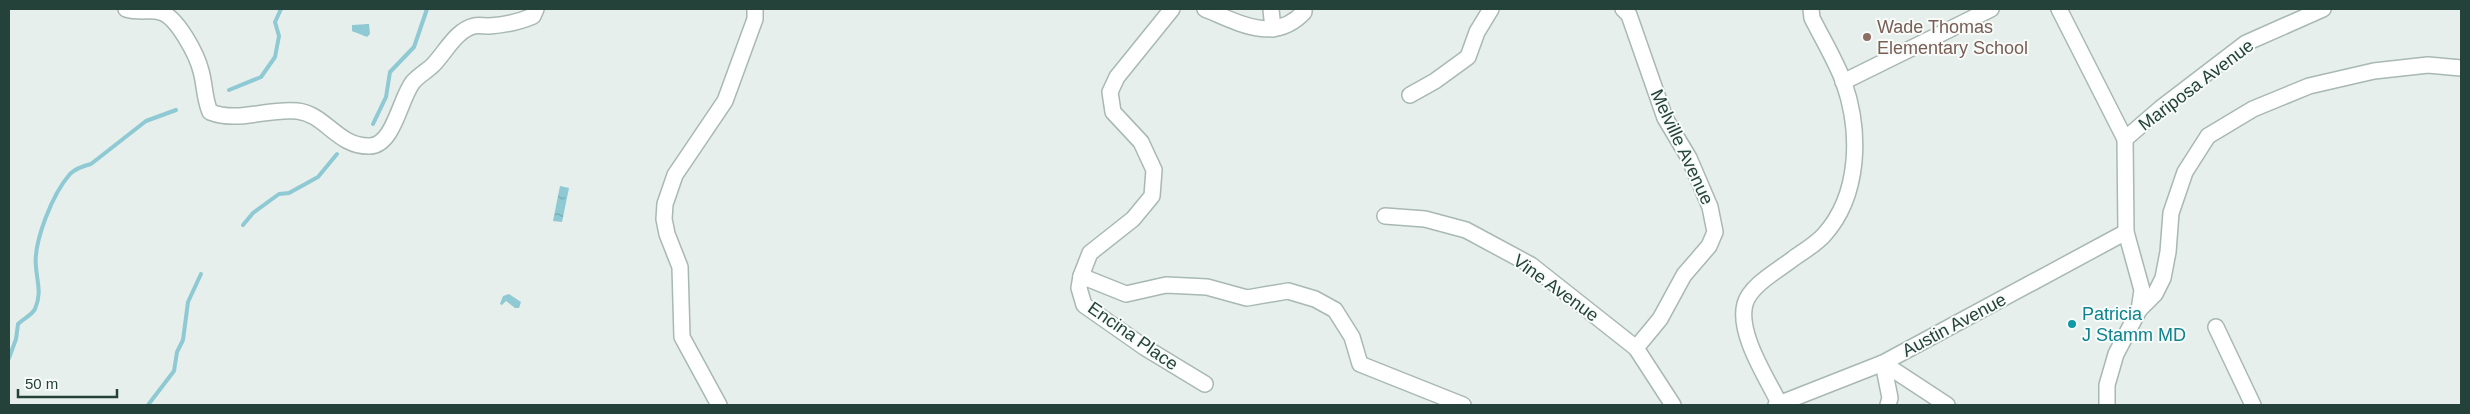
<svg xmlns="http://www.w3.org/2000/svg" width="2470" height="414" viewBox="0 0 2470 414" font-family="Helvetica,sans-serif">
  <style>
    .water { fill: url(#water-ripples) }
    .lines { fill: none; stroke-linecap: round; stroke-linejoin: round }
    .stream { stroke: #8ec9d4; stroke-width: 4 }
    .street-casing { stroke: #a8b8b2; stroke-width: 18 }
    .street { stroke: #fff; stroke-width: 15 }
    .education-dot { fill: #8d6e63; stroke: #f7fbf9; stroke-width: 2 }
    .culture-dot { fill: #0f9aa8; stroke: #f7fbf9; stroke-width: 2 }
    .labels { text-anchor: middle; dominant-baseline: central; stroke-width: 4; stroke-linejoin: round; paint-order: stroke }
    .education-label { font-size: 18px; fill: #785e54; stroke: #f7fbf9; text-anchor: start }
    .street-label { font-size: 18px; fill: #24423a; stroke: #f7fbf9 }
    .culture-label { font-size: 18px; fill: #0d838f; stroke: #f7fbf9; text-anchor: start }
  </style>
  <defs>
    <pattern id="water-ripples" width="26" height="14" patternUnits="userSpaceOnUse" patternTransform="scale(1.25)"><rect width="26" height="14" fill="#8ec9d4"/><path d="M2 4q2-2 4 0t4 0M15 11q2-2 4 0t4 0" fill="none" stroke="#74a5ad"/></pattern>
  </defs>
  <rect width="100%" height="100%" fill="#e6efeb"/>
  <g class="water">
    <path d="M 369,24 L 370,34 L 367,37 L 352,31 L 352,25 Z"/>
    <path d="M 560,186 L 569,188 L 562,222 L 553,221 Z"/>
    <path d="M 509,294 L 521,302 L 519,308 L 515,308 L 506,301 L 502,305 L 500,304 L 503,296 Z"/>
  </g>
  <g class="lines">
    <g class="stream">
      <path d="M 229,90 L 261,77 L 275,57 L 279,36 L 275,22 L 281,9"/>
      <path d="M 373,124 L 386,97 L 390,72 L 414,47 L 427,9"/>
      <path d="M 243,225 L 253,213 L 279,194 L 289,193 L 318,177 L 337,154"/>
      <path d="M 9,358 L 16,339 L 18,324 C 23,319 32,315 35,309 C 42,293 37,282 36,267 C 33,242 53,193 70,174 C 76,168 83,166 91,164 L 146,121 L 176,110"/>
      <path d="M 148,405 L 174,371 L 177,352 L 183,340 L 188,302 L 201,274"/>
    </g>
    <g class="street-casing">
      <g id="street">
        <path d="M 126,9 C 140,13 150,9 160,12 C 177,16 197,55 201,71 C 205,85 204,98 210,112 C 239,123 267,108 297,111 C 326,114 337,147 370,146 C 394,145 400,98 413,82 C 419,75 427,71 433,65 C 445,53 456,30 474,26 C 478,25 484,26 489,26 C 504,25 519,22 533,16 L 536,9"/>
        <path d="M 1172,9 L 1117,77 L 1110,92 L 1113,112 L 1141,142 L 1154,170 L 1152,196 L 1133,219 L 1090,253 L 1081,276 L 1079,288 L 1084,305 L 1144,347 L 1205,384"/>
        <path d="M 1205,9 C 1239,23 1274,44 1304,12 L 1304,9"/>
        <path d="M 1271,9 L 1273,29"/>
        <path d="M 1623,9 L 1629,15 L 1665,118 L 1689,158 L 1710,207 L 1715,232 L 1709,246 L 1684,275 L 1660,319 L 1636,348"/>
        <path d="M 2059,9 L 2125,139 L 2126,232 L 2142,290 L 2139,310 L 2116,354 L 2107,385 L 2107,405"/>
        <path d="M 1843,82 L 1991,9"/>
        <path d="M 1410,95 L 1435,81 L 1468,57 L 1477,32 L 1491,9"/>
        <path d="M 2125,139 L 2161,108 L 2246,43 L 2323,9"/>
        <path d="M 1385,216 L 1425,219 L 1466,230 L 1531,265 L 1636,348 L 1673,405"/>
        <path d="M 1081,276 L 1126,294 L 1166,285 L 1207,287 L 1247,298 L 1288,291 L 1315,299 L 1335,310 L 1352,337 L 1360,364 L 1463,405"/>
        <path d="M 2139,310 L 2155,294 L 2163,278 L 2168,252 L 2171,213 L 2185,172 L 2208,136 L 2253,109 L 2309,86 L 2374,71 L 2428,65 L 2461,68"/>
        <path d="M 2216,327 L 2253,405"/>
        <path d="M 1883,363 L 1947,405"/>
        <path d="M 1883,363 L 1890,398 L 1888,405"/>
        <path d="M 1779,403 C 1767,378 1737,333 1745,304 C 1750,285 1779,270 1794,258 C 1804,251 1816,244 1824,235 C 1860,195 1861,132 1844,83 C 1836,61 1823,40 1812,18 L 1811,9"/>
        <path d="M 719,405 L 682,337 L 680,267 L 667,234 L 664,219 L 665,204 L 675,175 L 725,101 L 755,19 L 755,9"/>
        <path d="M 1776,405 L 1883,363 L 2126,232"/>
      </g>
    </g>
    <use href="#street" class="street"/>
  </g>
  <circle class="education-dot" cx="1867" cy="37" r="5"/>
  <circle class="culture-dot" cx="2072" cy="324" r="5"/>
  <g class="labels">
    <g class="education-label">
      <text x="1877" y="27">Wade Thomas<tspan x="1877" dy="21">Elementary School</tspan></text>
    </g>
    <g class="street-label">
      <text transform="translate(2196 85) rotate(-37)">Mariposa Avenue</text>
      <text transform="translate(1682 147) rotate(65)">Melville Avenue</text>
      <text transform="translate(1556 288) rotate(36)">Vine Avenue</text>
      <text transform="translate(1954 325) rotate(-28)">Austin Avenue</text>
      <text transform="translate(1133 336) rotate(35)">Encina Place</text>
    </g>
    <g class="culture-label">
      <text x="2082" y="314">Patricia<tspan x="2082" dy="21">J Stamm MD</tspan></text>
    </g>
  </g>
  <rect width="2470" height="414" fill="none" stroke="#24423a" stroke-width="20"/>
  <path d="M18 389v8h99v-8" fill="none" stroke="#24423a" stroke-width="2.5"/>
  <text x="25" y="389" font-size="15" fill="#24423a" stroke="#f7fbf9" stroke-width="4" paint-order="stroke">50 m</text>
</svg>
